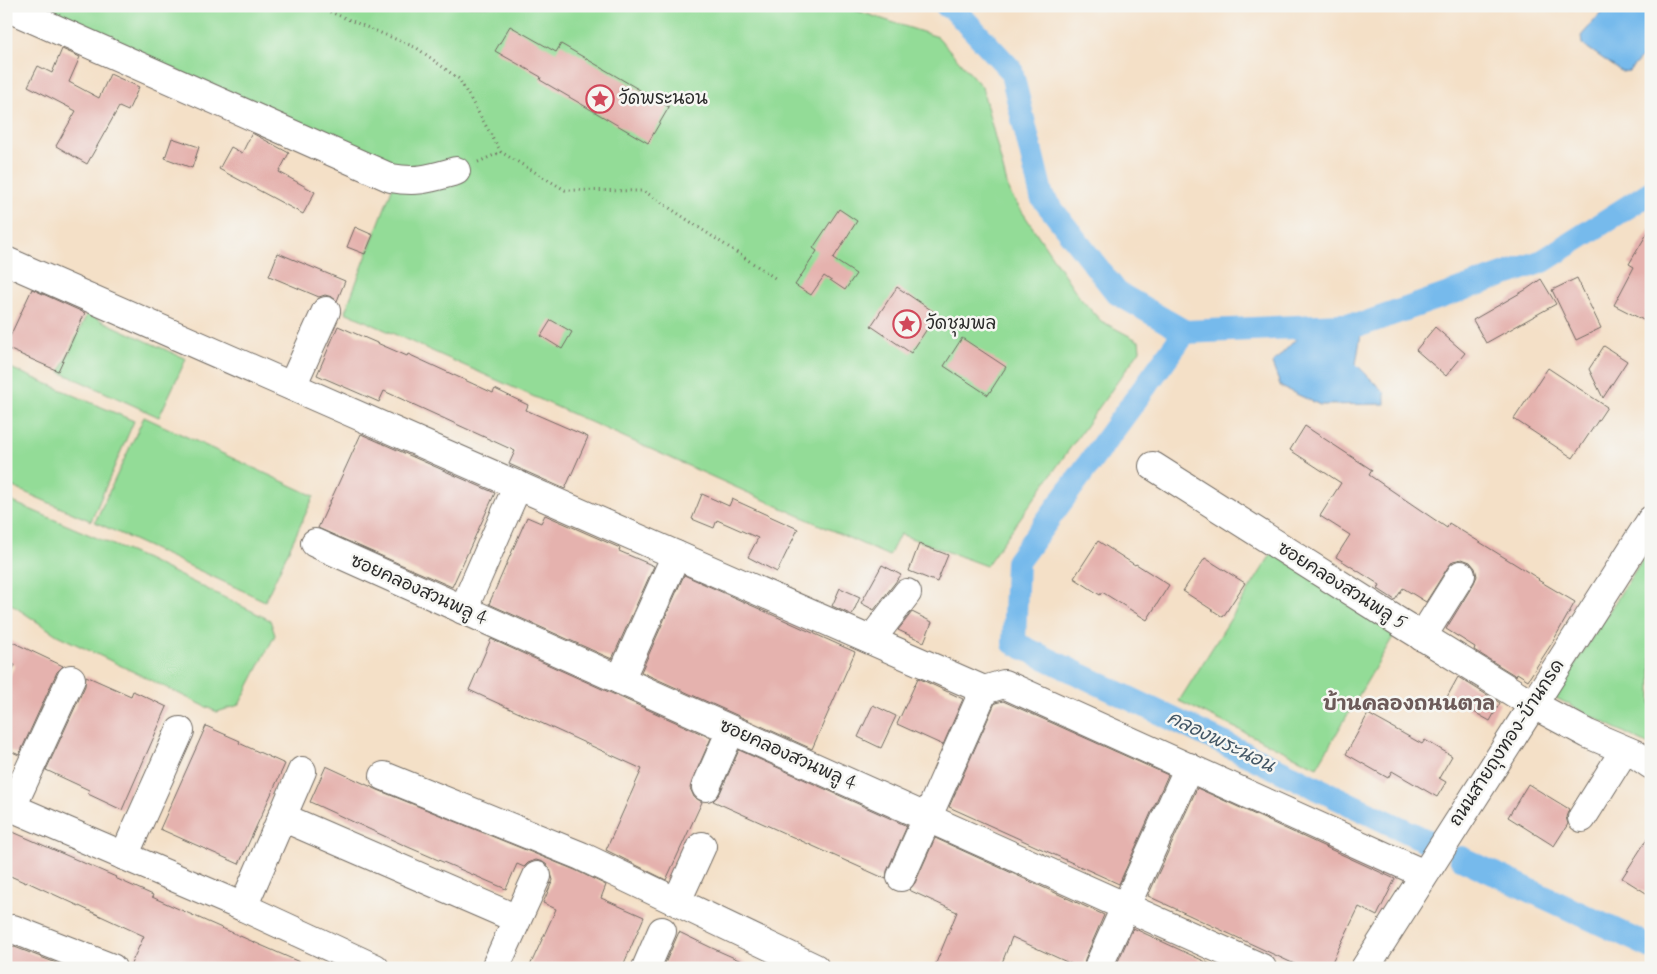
<svg xmlns="http://www.w3.org/2000/svg" width="1657" height="974" viewBox="0 0 1657 974" font-family="Mynerve,'Playpen Sans Thai',sans-serif">
  <style>
    .green { fill: #93dc97; stroke: #5f8461 }
    .water { fill: #76baec; stroke: #50728c }
    .lines { fill: none; stroke-linecap: round; stroke-linejoin: round }
    .canal { stroke: #76baec; stroke-width: 24 }
    .building { fill: #e5b2ae }
    .minor-casing { stroke: #716a62; stroke-width: 30 }
    .path { stroke: #716a62; stroke-width: 3; stroke-dasharray: 1 4; stroke-linecap: butt }
    .minor { stroke: #fff; stroke-width: 28 }
    .labels { text-anchor: middle; dominant-baseline: central; stroke-width: 5; stroke-linejoin: round; paint-order: stroke }
    .poi-label { font-size: 18px; fill: #2b2b2b; stroke: #f6f6f2; text-anchor: start }
    .street-label { font-size: 18px; fill: #2b2b2b; stroke: #f6f6f2 }
    .water-label { font-size: 19px; font-style: italic; fill: #425665; stroke: #f6f6f2 }
    .quarter-label { font-size: 20px; font-weight: bold; fill: #6c5a59; stroke: #f6f6f2 }
  </style>
  <rect width="100%" height="100%" fill="#f6f6f2"/>
  <filter id="ink" filterUnits="userSpaceOnUse"><feTurbulence type="fractalNoise" baseFrequency=".02" numOctaves="2"/><feDisplacementMap in="SourceGraphic" scale="10" xChannelSelector="R" yChannelSelector="G"/><feConvolveMatrix kernelMatrix="1 2 1 2 8 2 1 2 1" color-interpolation-filters="sRGB"/></filter>
  <filter id="wash" filterUnits="userSpaceOnUse"><feTurbulence type="fractalNoise" baseFrequency=".0096" numOctaves="4" result="noise"/><feDisplacementMap in="SourceGraphic" scale="20" xChannelSelector="R" yChannelSelector="G"/><feGaussianBlur stdDeviation="1.12" result="paint"/><feColorMatrix in="noise" values="0 0 0 0 0 0 0 0 0 0 0 0 0 0 0 0 0 1.4 0 .05"/><feComposite in="paint" operator="in"/></filter>
  <g filter="url(#wash)">
    <rect width="100%" height="100%" fill="#f4e0c7"/>
    <g class="green">
      <path d="M 38,6 L 842,6 L 938,37 L 982,87 L 1009,192 L 1080,298 L 1101,321 L 1139,341 L 1140,350 L 986,566 L 900,534 L 889,556 L 345,312 L 398,173 Z"/>
      <path d="M 87,314 L 186,359 L 159,417 L 60,372 Z"/>
      <path d="M 6,366 L 134,421 L 91,521 L 6,484 Z"/>
      <path d="M 144,417 L 314,496 L 265,601 L 95,522 Z"/>
      <path d="M 6,499 L 146,559 L 270,620 L 275,635 L 239,705 L 217,712 L 57,635 L 6,601 Z"/>
      <path d="M 1651,546 L 1651,746 L 1554,697 Z"/>
      <path d="M 1272,553 L 1397,630 L 1317,767 L 1179,701 Z"/>
    </g>
    <g class="water">
      <path d="M 1607,6 L 1651,6 L 1651,47 L 1629,71 L 1622,72 L 1582,44 L 1581,36 Z"/>
      <path d="M 1318,316 L 1354,317 L 1362,328 L 1356,364 L 1385,393 L 1385,404 L 1320,405 L 1281,387 L 1272,364 Z"/>
    </g>
    <g class="lines">
      <g class="canal">
        <path d="M 947,6 L 953,8 L 1011,70 L 1042,197 L 1117,293 L 1185,332 L 1363,324 L 1543,261 L 1651,192"/>
        <path d="M 1185,332 L 1017,562 L 1014,643 L 1429,842"/>
        <path d="M 1461,858 L 1651,947"/>
      </g>
    </g>
    <g id="blocks">
      <g class="building">
        <path d="M 510,26 L 556,52 L 561,44 L 669,107 L 648,143 L 540,80 L 541,77 L 495,51 Z"/>
        <path d="M 62,49 L 80,57 L 69,82 L 99,98 L 110,74 L 139,87 L 128,111 L 119,107 L 87,164 L 56,146 L 76,111 L 28,86 L 38,66 L 52,73 Z"/>
        <path d="M 252,133 L 289,153 L 279,172 L 315,192 L 303,214 L 219,169 L 231,147 L 242,153 Z"/>
        <path d="M 172,138 L 199,147 L 192,168 L 165,158 Z"/>
        <path d="M 839,209 L 857,221 L 833,259 L 856,274 L 845,290 L 824,276 L 811,295 L 795,285 L 817,251 L 813,248 Z"/>
        <path d="M 355,227 L 373,235 L 365,254 L 347,247 Z"/>
        <path d="M 1651,227 L 1651,324 L 1614,305 L 1634,267 L 1629,264 Z"/>
        <path d="M 278,253 L 345,281 L 337,301 L 332,297 L 325,295 L 319,297 L 269,276 Z"/>
        <path d="M 1577,278 L 1601,328 L 1576,340 L 1552,290 Z"/>
        <path d="M 1541,279 L 1556,304 L 1486,343 L 1473,320 L 1527,289 Z"/>
        <path d="M 897,287 L 937,314 L 911,353 L 871,326 Z"/>
        <path d="M 32,289 L 85,313 L 58,371 L 6,348 L 6,345 Z"/>
        <path d="M 551,320 L 572,332 L 562,349 L 541,336 Z"/>
        <path d="M 338,326 L 407,356 L 408,354 L 493,393 L 495,389 L 528,405 L 526,410 L 588,437 L 565,489 L 509,464 L 515,451 L 384,391 L 379,402 L 317,375 Z"/>
        <path d="M 1435,327 L 1465,353 L 1446,376 L 1416,350 Z"/>
        <path d="M 962,338 L 1006,367 L 988,395 L 944,366 Z"/>
        <path d="M 1604,346 L 1627,361 L 1603,398 L 1589,369 Z"/>
        <path d="M 1548,368 L 1607,407 L 1573,458 L 1514,419 Z"/>
        <path d="M 1305,426 L 1372,470 L 1369,475 L 1447,528 L 1449,523 L 1539,579 L 1538,580 L 1575,602 L 1552,643 L 1528,680 L 1517,673 L 1516,676 L 1474,650 L 1475,647 L 1446,629 L 1474,583 L 1477,576 L 1475,568 L 1470,562 L 1462,559 L 1453,561 L 1448,567 L 1426,602 L 1403,588 L 1395,600 L 1378,589 L 1380,585 L 1336,557 L 1350,535 L 1320,516 L 1341,483 L 1290,450 Z"/>
        <path d="M 361,434 L 495,493 L 452,587 L 318,528 Z"/>
        <path d="M 702,494 L 729,506 L 732,499 L 798,529 L 777,572 L 748,557 L 758,538 L 717,520 L 714,528 L 692,519 Z"/>
        <path d="M 545,515 L 620,548 L 619,551 L 654,566 L 612,659 L 489,604 L 527,517 L 541,523 Z"/>
        <path d="M 1098,541 L 1135,565 L 1136,564 L 1169,585 L 1147,620 L 1102,592 L 1100,595 L 1074,578 Z"/>
        <path d="M 919,544 L 948,555 L 937,582 L 909,571 Z"/>
        <path d="M 1205,558 L 1245,583 L 1223,617 L 1183,591 Z"/>
        <path d="M 882,565 L 901,575 L 874,610 L 861,603 Z"/>
        <path d="M 684,575 L 855,652 L 812,749 L 641,672 Z"/>
        <path d="M 840,588 L 860,597 L 852,615 L 832,606 Z"/>
        <path d="M 912,612 L 932,622 L 924,642 L 898,630 Z"/>
        <path d="M 6,639 L 63,666 L 57,672 L 19,755 L 6,749 L 6,684 L 15,665 L 6,662 Z"/>
        <path d="M 491,639 L 711,738 L 692,781 L 690,788 L 694,797 L 702,802 L 666,880 L 606,850 L 642,769 L 469,690 Z"/>
        <path d="M 86,676 L 131,696 L 133,691 L 167,707 L 122,810 L 88,794 L 89,790 L 46,770 L 85,686 Z"/>
        <path d="M 1458,677 L 1500,703 L 1490,721 L 1447,697 Z"/>
        <path d="M 918,678 L 963,699 L 943,745 L 897,724 Z"/>
        <path d="M 1003,701 L 1168,775 L 1119,884 L 949,807 L 995,703 Z"/>
        <path d="M 873,705 L 896,716 L 881,748 L 858,737 Z"/>
        <path d="M 1368,714 L 1422,744 L 1425,740 L 1452,756 L 1439,778 L 1446,782 L 1437,797 L 1392,771 L 1388,778 L 1346,754 Z"/>
        <path d="M 206,726 L 240,741 L 239,743 L 285,764 L 239,864 L 160,829 Z"/>
        <path d="M 739,750 L 907,826 L 887,871 L 886,879 L 713,801 L 720,793 Z"/>
        <path d="M 326,766 L 378,790 L 575,870 L 606,885 L 601,898 L 644,917 L 622,968 L 529,968 L 556,909 L 543,903 L 553,880 L 549,867 L 543,862 L 536,860 L 528,863 L 524,867 L 517,864 L 506,889 L 408,847 L 310,802 Z"/>
        <path d="M 1528,784 L 1569,809 L 1566,817 L 1568,824 L 1554,846 L 1508,817 Z"/>
        <path d="M 1197,788 L 1395,879 L 1377,916 L 1359,907 L 1329,968 L 1303,968 L 1148,896 Z"/>
        <path d="M 13,832 L 116,877 L 115,878 L 153,895 L 152,897 L 208,922 L 313,968 L 129,968 L 144,936 L 27,882 L 26,883 L 6,874 L 6,847 Z"/>
        <path d="M 1651,833 L 1651,896 L 1622,878 Z"/>
        <path d="M 935,838 L 1104,915 L 1085,959 L 1084,968 L 1080,968 L 1012,937 L 1000,968 L 934,968 L 957,912 L 909,890 L 915,883 Z"/>
        <path d="M 1133,928 L 1219,968 L 1115,968 Z"/>
        <path d="M 679,932 L 712,948 L 757,968 L 663,968 Z"/>
        <path d="M 6,943 L 7,944 L 69,968 L 6,968 Z"/>
      </g>
    </g>
  </g>
  <g filter="url(#ink)">
    <use href="#blocks" fill-opacity="0" stroke="#716a62" stroke-width="1"/>
    <g class="lines">
      <g class="minor-casing">
        <g id="minor">
          <path d="M 6,7 L 391,178 C 418,183 431,178 456,171"/>
          <path d="M 6,261 L 984,690 L 1004,684 L 1424,874"/>
          <path d="M 292,386 L 326,311"/>
          <path d="M 1153,466 L 1399,622 L 1532,704 L 1588,734 L 1635,754 L 1651,765"/>
          <path d="M 315,543 L 1262,968"/>
          <path d="M 463,610 L 518,485"/>
          <path d="M 1422,637 L 1461,575"/>
          <path d="M 871,640 L 907,593"/>
          <path d="M 620,680 L 676,555"/>
          <path d="M 384,776 L 581,856 L 815,968"/>
          <path d="M 706,787 L 731,730"/>
          <path d="M 6,805 L 243,907 L 375,968"/>
          <path d="M 12,807 L 71,679"/>
          <path d="M 282,817 L 517,919"/>
          <path d="M 1582,818 L 1624,751"/>
          <path d="M 124,856 L 180,731"/>
          <path d="M 901,877 L 984,690"/>
          <path d="M 677,901 L 702,846"/>
          <path d="M 243,907 L 302,771"/>
          <path d="M 13,929 L 112,968"/>
          <path d="M 1099,965 L 1189,767"/>
          <path d="M 495,968 L 537,876"/>
          <path d="M 646,968 L 662,931"/>
          <path d="M 1365,968 L 1651,520"/>
        </g>
      </g>
      <g class="path">
        <path d="M 316,6 L 417,48 L 459,79 L 501,152 L 565,190 L 644,191 L 775,278"/>
        <path d="M 478,162 L 501,152"/>
      </g>
      <use href="#minor" class="minor"/>
    </g>
  </g>
  <defs>
    <g id="sight-ring" transform="scale(1.4375)"><circle r="9.5" fill="#f6f6f2" stroke="#d1495b" stroke-width="1.5"/><path d="M0-6L1.8-2.2L6-1.7L2.9 1.2L3.7 5.4L0 3.3L-3.7 5.4L-2.9 1.2L-6-1.7L-1.8-2.2Z" fill="#d1495b"/></g>
  </defs>
  <g fill-rule="evenodd">
    <use href="#sight-ring" x="600" y="99"/>
    <use href="#sight-ring" x="907" y="324"/>
  </g>
  <g class="labels">
    <g class="poi-label">
      <text x="619" y="99">วัดพระนอน</text>
      <text x="926" y="324">วัดชุมพล</text>
    </g>
    <g class="street-label">
      <text transform="translate(1342 586) rotate(32)">ซอยคลองสวนพลู 5</text>
      <text transform="translate(419 590) rotate(24)">ซอยคลองสวนพลู 4</text>
      <text transform="translate(1507 743) rotate(-57)">ถนนสายถุงทอง-บ้านกรด</text>
      <text transform="translate(788 755) rotate(24)">ซอยคลองสวนพลู 4</text>
    </g>
    <g class="water-label">
      <text transform="translate(1221 742) rotate(26)">คลองพระนอน</text>
    </g>
    <g class="quarter-label">
      <text x="1409" y="704">บ้านคลองถนนตาล</text>
    </g>
  </g>
  <rect width="1657" height="974" fill="none" stroke="#f6f6f2" stroke-width="25"/>
</svg>
